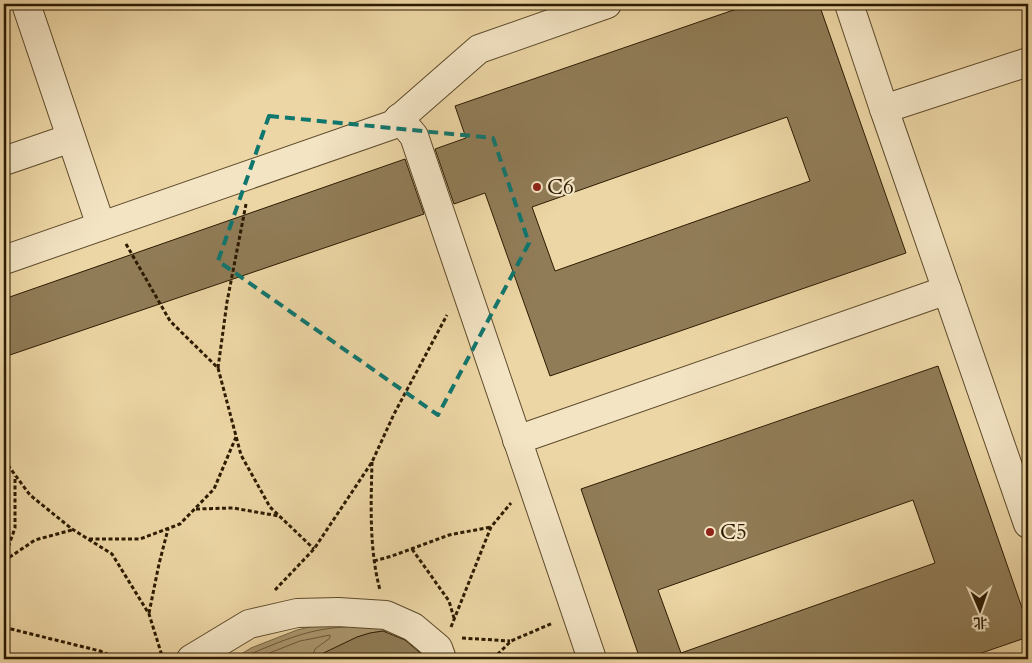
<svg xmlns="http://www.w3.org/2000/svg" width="1032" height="663" viewBox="0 0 1032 663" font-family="Cardo,'Noto Serif SC',serif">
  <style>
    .water { fill: #ab966e; stroke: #786543 }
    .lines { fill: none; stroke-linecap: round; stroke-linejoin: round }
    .shore { stroke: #6c5838; stroke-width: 1 }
    .building { fill: #907c57; stroke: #2c1b02; fill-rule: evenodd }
    .minor-casing { stroke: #5c4a2b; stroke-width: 30 }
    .path { stroke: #2c1b02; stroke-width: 3; stroke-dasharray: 4 2.5; stroke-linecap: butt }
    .minor { stroke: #f3e4c4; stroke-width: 28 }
    .marked { fill: none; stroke: #0f766e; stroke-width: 4; stroke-dasharray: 10 6; stroke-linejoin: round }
    .poi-dot { fill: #8f2418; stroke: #f3e4c4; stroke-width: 2 }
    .labels { text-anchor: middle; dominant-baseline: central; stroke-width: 4.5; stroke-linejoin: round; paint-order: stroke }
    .poi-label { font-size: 21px; fill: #2c1b02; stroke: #f3e4c4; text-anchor: start }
  </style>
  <rect width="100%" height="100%" fill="#edd6a5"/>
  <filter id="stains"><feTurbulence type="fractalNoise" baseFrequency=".004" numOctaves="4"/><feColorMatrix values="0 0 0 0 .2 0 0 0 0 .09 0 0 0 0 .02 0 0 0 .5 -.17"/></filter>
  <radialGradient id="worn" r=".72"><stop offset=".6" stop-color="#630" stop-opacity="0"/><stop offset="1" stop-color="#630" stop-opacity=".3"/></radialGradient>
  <path class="water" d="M 327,623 L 385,627 L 396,632 C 368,628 343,642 321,659 L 233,659 L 251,648 L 297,630 Z"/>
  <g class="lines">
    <g class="shore">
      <path d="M 242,659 C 253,652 265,648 277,643 C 300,634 321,628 345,627"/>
      <path d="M 254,659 L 300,641 L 330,635 L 330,638 L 315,649 L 312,657"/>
    </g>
  </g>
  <g class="building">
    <path d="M 751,4 L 819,4 L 906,253 L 550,376 L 485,193 L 454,204 L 435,149 L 466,138 L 455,106 ZM 787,117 L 810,181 L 555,271 L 532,207 Z"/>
    <path d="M 405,159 L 424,214 L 4,357 L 4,299 Z"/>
    <path d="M 938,366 L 1028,625 L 1028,637 L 964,659 L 640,659 L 581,489 ZM 913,500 L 935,563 L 681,653 L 658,590 Z"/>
    <path d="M 383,631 L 405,640 L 425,657 L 425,659 L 311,659 L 357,637 L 370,633 Z"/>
  </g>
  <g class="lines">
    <g class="minor-casing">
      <g id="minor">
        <path d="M 26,4 L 101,226"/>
        <path d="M 849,4 L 884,109 L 1028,62"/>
        <path d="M 884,109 L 1028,524"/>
        <path d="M 399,118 L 414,136 L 592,659"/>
        <path d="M 4,161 L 71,138"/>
        <path d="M 4,260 L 392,125 L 479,49 L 607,4"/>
        <path d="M 517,440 L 947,290"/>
        <path d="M 191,659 L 249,624 L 297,613 L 338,612 L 386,615 L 413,627 L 438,648 L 442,659"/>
      </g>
    </g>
    <g class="path">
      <path d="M 126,244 L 170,321 L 218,368 L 241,455 L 270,507 L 314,549"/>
      <path d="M 218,368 L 227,302 L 246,204"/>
      <path d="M 4,460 L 30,495 L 72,529 L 112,554 L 149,614 L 163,659"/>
      <path d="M 372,462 C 371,505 369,549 380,590"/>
      <path d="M 196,509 L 233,508 L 279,516"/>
      <path d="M 89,539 L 140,539 L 180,524 L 214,489 L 236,437"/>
      <path d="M 412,549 L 449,601 L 454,618"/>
      <path d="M 4,559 L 15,528 L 15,476"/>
      <path d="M 4,561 L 35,540 L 72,530"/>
      <path d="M 374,561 L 392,556 L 449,535 L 491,527"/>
      <path d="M 275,590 L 314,549 L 372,462 L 394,414 L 447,315"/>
      <path d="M 149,613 L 159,564 L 168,529"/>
      <path d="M 451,627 L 491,527 L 511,503"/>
      <path d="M 4,628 L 11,629 L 100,651 L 119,659"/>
      <path d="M 462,638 L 510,641"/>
      <path d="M 493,659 L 511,641 L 553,623"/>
    </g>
    <use href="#minor" class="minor"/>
  </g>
  <path class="marked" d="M 269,116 L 493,138 L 529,243 L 438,415 L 218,261 Z"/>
  <g class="poi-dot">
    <circle cx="537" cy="187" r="5"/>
    <circle cx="710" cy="532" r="5"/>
  </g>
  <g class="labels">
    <g class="poi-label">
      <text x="547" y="187">C6</text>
      <text x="720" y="532">C5</text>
    </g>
  </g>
  <rect width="1032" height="663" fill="none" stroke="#edd6a5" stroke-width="20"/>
  <rect x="5" y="5" width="1022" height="653" fill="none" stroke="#2c1b02" stroke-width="2.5"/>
  <rect x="10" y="10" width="1012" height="643" fill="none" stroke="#2c1b02"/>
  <g transform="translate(980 610) rotate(178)" stroke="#f3e4c4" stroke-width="4" paint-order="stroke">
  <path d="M0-4L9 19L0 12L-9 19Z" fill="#2c1b02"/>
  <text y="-8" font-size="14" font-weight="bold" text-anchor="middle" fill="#2c1b02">北</text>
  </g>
  <rect width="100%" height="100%" filter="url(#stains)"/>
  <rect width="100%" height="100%" fill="url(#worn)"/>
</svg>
